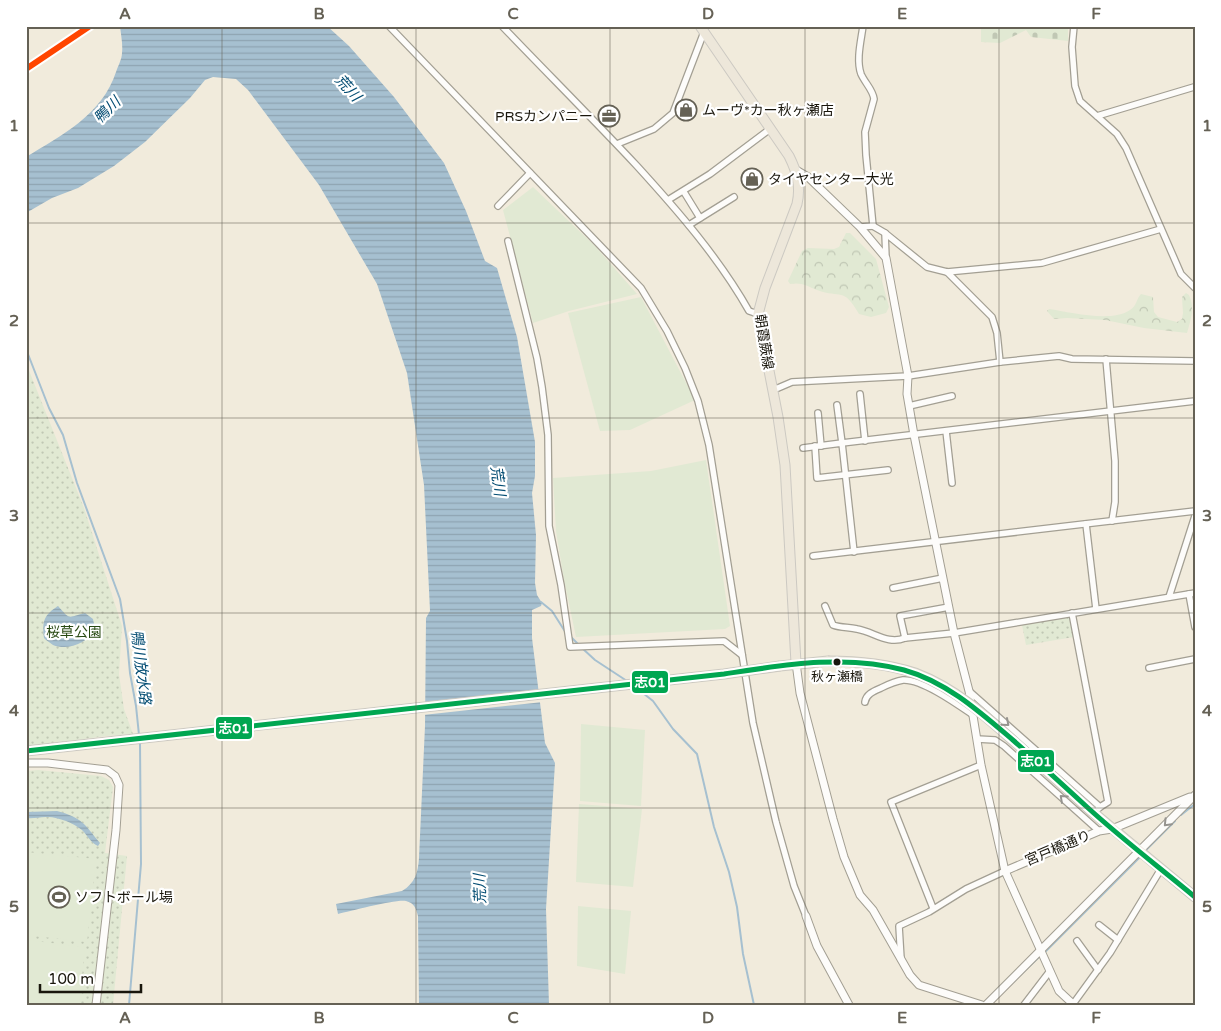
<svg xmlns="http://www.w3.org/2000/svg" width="1221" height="1031" viewBox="0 0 1221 1031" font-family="'Varela Round','Noto Sans JP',sans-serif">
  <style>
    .forest { fill: url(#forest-crowns) }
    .cemetery { fill: url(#cemetery-stones) }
    .park { fill: url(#park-dots) }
    .pitch { fill: #e1e9d3 }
    .water { fill: url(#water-rules) }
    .pier { fill: #f1ebdc }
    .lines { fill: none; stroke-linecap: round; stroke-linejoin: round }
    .stream { stroke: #a6c0d0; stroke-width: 2 }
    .minor-casing { stroke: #a39f93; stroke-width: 8 }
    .tertiary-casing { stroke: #a39f93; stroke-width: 9 }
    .primary-casing { stroke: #ccc9c2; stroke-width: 11 }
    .minor { stroke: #fdfcfa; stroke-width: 5.5 }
    .tertiary { stroke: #fdfcfa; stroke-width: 7 }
    .primary { stroke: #ede7da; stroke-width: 9 }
    .primary-bridge-casing { stroke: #ccc9c2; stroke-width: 11; stroke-linecap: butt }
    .primary-bridge { stroke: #ede7da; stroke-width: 9 }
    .bus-1-casing { stroke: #fff; stroke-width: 9 }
    .bus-1 { stroke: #00a651; stroke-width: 5 }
    .rail-1-casing { stroke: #fff; stroke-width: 10 }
    .rail-1 { stroke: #ff4500; stroke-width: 6 }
    .oneway { stroke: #96948f }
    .grid { fill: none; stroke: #656155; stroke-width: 1; stroke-opacity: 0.55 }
    .bus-dot { fill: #19160c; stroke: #fff; stroke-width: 2 }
    .labels { text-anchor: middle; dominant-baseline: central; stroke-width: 4.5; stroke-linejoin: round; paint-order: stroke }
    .bus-label { font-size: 13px; fill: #19160c; stroke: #fff }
    .poi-label { font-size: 14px; fill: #19160c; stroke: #fff; text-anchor: start }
    .street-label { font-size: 14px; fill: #19160c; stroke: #fff }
    .park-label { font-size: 14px; fill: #284912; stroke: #fff }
    .water-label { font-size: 15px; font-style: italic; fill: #044d73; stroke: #fff }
    .line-badge { stroke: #fff; stroke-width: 2 }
    .badge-label { font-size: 14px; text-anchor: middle; font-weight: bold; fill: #fff }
    .neatline { fill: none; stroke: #656155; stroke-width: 2 }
    .grid-label { font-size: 16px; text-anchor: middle; font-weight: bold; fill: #656155 }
  </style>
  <defs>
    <pattern id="forest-crowns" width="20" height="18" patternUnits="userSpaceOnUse" patternTransform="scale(1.25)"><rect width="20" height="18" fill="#e1e9d3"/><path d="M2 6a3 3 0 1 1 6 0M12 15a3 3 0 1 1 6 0" fill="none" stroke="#c0c7b4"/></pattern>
    <pattern id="cemetery-stones" width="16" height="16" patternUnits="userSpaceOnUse" patternTransform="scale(1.25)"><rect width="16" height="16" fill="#e1e9d3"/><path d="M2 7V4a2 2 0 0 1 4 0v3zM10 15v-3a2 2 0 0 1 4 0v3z" fill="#c0c7b4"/></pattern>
    <pattern id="park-dots" width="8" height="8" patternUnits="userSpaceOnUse" patternTransform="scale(1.25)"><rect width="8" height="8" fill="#e1e9d3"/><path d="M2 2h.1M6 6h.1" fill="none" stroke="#c0c7b4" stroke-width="1.8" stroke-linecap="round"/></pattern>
    <pattern id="water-rules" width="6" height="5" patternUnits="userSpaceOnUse" patternTransform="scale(1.25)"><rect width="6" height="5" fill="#a6c0d0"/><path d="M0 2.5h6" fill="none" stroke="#8ea4b1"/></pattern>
  </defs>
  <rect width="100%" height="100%" fill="#f1ebdc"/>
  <g class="forest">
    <path d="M 846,233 L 850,233 L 876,259 L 889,307 L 886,313 L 871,317 L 859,314 C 843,286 841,299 817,290 C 807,286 802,282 790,284 L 788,281 L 802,251 L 808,248 L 834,249 L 839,247 Z"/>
    <path d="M 1186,293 L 1189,295 C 1195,308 1191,319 1187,333 L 1144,328 L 1105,320 L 1067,318 L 1054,319 L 1047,311 L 1049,309 C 1070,312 1111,323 1130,310 C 1137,306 1136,299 1141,294 L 1153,297 L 1154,312 L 1158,317 L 1177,322 L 1182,319 L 1183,313 L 1182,297 Z"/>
  </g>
  <path class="cemetery" d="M 981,26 L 1068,26 L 1068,41 L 1031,37 L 1026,30 L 1000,43 L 981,42 Z"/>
  <g class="park">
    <path d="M 26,363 L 84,508 L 122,626 L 119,674 L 124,709 L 133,734 L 106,736 L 26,747 Z"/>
    <path d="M 1071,617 L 1074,637 L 1026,645 L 1022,625 Z"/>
    <path d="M 38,770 L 101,776 L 109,780 L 113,787 L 105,853 L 127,856 L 113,1005 L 26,1005 L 26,771 Z"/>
  </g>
  <g class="pitch">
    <path d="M 533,187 L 595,246 L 637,294 L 569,311 L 533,323 L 503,210 Z"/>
    <path d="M 641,297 L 695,400 L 630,430 L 600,431 L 568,313 Z"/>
    <path d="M 706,460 L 730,626 L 725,629 L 576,637 L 564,580 L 556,531 L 553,478 L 651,471 Z"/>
    <path d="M 581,724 L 645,730 L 641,806 L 580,801 Z"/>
    <path d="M 579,804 L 642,809 L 633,887 L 576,882 Z"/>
    <path d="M 26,852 L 96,859 L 87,942 L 26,935 Z"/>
    <path d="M 578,906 L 631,911 L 625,974 L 577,966 Z"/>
    <path d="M 26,940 L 85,947 L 79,1005 L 26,1005 Z"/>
  </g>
  <g class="water">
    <path d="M 120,26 L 327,26 L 349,46 L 394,97 L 444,163 L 466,211 L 485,261 L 497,268 L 517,337 L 535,442 L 535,476 L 532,493 L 536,535 L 535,583 L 537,595 L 542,603 L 541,606 L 532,610 L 532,638 L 545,743 L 555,763 L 546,909 L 549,1005 L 419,1005 L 418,916 C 416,908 414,903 406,901 C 396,899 351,911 338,914 L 336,904 L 402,891 C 415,883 418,873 419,858 L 425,726 L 426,618 L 430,611 L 424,485 L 407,373 L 377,284 L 319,185 L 248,90 L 236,79 L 213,77 L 205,80 L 190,98 L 145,142 L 114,166 L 78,188 L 52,198 L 26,213 L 26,157 C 62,135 102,115 116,72 C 118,66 122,59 122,53 C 123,45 121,35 120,26 Z"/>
    <path d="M 58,606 C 71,621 68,617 85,613 L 93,619 L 95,630 C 87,643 68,651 53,645 C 50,643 46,640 44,638 C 42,621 44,615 58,606 Z"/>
    <path d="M 57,811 C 83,818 84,824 100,843 L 98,846 C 90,842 88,836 82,830 C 74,823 56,816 46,817 C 39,817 33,819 26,818 L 26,812 Z"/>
  </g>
  <path class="pier" d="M 541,689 L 543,702 L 423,715 L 423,703 Z"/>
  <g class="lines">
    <g class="stream">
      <path d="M 26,349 L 49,408 L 63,435 L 77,483 L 120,599 L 127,641 L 130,673 L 136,706 L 139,735"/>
      <path d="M 541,602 L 552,611 L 566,633"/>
      <path d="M 570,636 L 579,645"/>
      <path d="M 582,648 L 595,660 L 627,681"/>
      <path d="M 634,686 L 653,701 L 673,729 L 697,754 L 714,827 L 729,872 L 737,907 L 743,954 L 754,1005"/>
      <path d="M 1181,815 L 1195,804"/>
      <path d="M 1144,852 L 1175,821"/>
      <path d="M 1044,953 L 1141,856"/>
      <path d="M 1009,986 L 1040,956"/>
      <path d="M 129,1005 L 141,864 L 140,743"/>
    </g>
    <g class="minor-casing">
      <g id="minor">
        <path d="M 389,26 L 641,288 L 667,331 L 685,368 L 698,401 L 709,445 L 753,723 L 776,822 L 794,886 L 806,916"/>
        <path d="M 502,26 C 547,73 593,119 637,166 C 678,211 719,258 749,311 L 758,314"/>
        <path d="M 1074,26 L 1072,47 L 1075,86 L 1080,101 L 1117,134 L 1126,148 L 1181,274 L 1195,288"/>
        <path d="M 1097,116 L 1194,87"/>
        <path d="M 617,144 L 654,129 L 673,113 L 704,32"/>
        <path d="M 684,192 L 700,218"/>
        <path d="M 668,200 L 710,174 L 770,129"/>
        <path d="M 498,206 L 530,173"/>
        <path d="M 689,225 L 734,197"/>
        <path d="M 873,226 L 885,233"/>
        <path d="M 860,227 L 873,226 L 866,155 L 865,132 L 874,99 C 873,90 865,83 861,74 C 856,60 861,41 863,26"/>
        <path d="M 508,241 L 537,358 L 542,387 L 548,435 L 549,526 L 561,585 L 570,647 L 724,641 L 742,655"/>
        <path d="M 886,258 L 885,233 L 927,267 L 947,272 L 1042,263 L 1161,229"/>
        <path d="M 947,272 L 992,317 L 997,333 L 1000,362"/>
        <path d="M 1106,359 L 1115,461 L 1115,502 L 1112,521"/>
        <path d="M 772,389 L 778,388 L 792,382 L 908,376 L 1000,362 L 1059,356 L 1072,359 L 1195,361"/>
        <path d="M 860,394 L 865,441"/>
        <path d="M 837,405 L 842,443 L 1195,401"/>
        <path d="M 909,406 L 952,396"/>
        <path d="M 818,413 L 821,446"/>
        <path d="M 946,431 L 952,483"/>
        <path d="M 815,446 L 817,478 L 888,470"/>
        <path d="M 803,448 L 842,443 L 854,552"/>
        <path d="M 1086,524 L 1096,609"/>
        <path d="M 813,556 L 1195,511"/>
        <path d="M 893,588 L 943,578"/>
        <path d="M 1189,594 L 1195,627"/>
        <path d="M 1169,597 L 1195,516"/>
        <path d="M 825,606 L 833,625 C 841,628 849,627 857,629 C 874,632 888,645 905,638"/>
        <path d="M 949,607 L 900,616 L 905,638 L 954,633 L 1195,593"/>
        <path d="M 1072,613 L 1108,802 L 1100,807"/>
        <path d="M 1149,668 L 1195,659"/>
        <path d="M 969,691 L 1100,807 L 1098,809"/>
        <path d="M 865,702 C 866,694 874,691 881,688 C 887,685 896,681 903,680 C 922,679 957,704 973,715"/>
        <path d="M 977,739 L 995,740 L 1004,746 L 1099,831"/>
        <path d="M 933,908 L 891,802 L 981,765"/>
        <path d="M 1099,925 L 1118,940"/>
        <path d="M 1077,941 L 1098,970"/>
        <path d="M 901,959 L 899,926 L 929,912 L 966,889 L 1005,871"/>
        <path d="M 1073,1004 L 1110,953 L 1161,869"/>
        <path d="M 1024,1005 L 1050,971"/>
      </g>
    </g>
    <g class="tertiary-casing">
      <g id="tertiary">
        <path d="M 796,170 L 808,177 L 860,227 L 886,258 L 908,376 L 907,394 L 914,435 L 954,633 L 969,691 L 981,765 L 1005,871 L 1059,991 L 1074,1005"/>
        <path d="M 796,663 L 800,693 L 833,819 L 844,857 L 860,895 L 873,910 L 910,975 L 919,985 L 982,1005"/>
        <path d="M 26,763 L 48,763 L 107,770 L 115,776 L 119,785 L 116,830 L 96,1005"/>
        <path d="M 1005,871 L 1099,831 L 1112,829 L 1190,797"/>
        <path d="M 806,916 L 817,946 L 849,1005"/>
        <path d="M 986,1005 L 1195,795"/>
      </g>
    </g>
    <g class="primary-casing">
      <g id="primary">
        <path d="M 700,26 L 789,156 C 797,172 801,186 797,204 L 765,288 L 758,314 L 778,417 L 785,465 L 796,663"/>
        <path d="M 780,666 L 828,661"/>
        <path d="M 26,751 L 488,700"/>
        <path d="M 1089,809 L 1195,897"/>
      </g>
    </g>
    <use href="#minor" class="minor"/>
    <use href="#tertiary" class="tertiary"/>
    <use href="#primary" class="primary"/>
    <g class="primary-bridge-casing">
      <g id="primary-bridge">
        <path d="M 828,661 C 857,661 887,664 915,673 C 955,688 986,716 1018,745 C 1041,766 1065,787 1089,809"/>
        <path d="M 488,700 L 724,674 L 780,666"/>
      </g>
    </g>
    <use href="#primary-bridge" class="primary-bridge"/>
    <g class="bus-1-casing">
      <path id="bus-1" d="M 26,751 L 724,674 C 783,665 846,654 904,670 C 947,682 981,713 1014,741 C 1039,763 1063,785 1087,807 C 1122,839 1159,867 1195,897"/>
    </g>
    <use href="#bus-1" class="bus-1"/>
    <g class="rail-1-casing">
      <path id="rail-1" d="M 26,69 L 90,26"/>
    </g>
    <use href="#rail-1" class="rail-1"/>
  </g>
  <defs><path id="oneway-chevron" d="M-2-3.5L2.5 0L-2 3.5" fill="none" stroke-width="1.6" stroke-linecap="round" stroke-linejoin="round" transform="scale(1.25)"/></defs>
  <g class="oneway">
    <use href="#oneway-chevron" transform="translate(1006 723) rotate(41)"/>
    <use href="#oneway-chevron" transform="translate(1063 798) rotate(-138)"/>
    <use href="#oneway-chevron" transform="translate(1167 823) rotate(134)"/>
  </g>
  <path class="grid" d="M 222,26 L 222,1005M 416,26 L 416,1005M 610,26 L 610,1005M 805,26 L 805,1005M 999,26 L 999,1005M 26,223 L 1195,223M 26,418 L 1195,418M 26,613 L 1195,613M 26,808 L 1195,808"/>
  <defs>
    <g id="shop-ring" transform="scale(1.125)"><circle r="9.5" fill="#fff" stroke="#656155" stroke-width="1.5"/><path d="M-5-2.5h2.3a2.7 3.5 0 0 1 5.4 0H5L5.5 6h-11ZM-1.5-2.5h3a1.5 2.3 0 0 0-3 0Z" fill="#656155"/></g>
    <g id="office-ring" transform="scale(1.125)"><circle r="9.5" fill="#fff" stroke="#656155" stroke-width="1.5"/><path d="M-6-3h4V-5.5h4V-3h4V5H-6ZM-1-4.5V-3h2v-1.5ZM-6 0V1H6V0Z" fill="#656155"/></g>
    <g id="stadium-ring" transform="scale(1.125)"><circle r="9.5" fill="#fff" stroke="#656155" stroke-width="1.5"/><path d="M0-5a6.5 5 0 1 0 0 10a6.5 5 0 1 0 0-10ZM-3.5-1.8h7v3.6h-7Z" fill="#656155"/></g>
  </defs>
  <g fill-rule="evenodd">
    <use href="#shop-ring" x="686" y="110"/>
    <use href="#office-ring" x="609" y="116"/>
    <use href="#shop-ring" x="752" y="179"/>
    <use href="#stadium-ring" x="59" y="897"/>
  </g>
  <circle class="bus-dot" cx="837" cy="662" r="4.5"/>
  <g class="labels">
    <g class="bus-label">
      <text x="837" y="677">秋ヶ瀬橋</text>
    </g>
    <g class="poi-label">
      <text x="702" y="110">ムーヴ*カー秋ヶ瀬店</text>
      <text x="593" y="116" text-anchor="end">PRSカンパニー</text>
      <text x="768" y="179">タイヤセンター大光</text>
      <text x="75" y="897">ソフトボール場</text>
    </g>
    <g class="street-label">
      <text transform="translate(764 342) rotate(81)">朝霞蕨線</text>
      <text transform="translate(1058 848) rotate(-23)">宮戸橋通り</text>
    </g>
    <g class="park-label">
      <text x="74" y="632">桜草公園</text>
    </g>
    <g class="water-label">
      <text transform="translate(348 88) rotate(48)">荒川</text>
      <text transform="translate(107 110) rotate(-44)">鴨川</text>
      <text transform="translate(498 481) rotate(82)">荒川</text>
      <text transform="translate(141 667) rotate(83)">鴨川放水路</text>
      <text transform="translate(480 889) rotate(-92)">荒川</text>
    </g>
  </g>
  <g class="line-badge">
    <rect x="631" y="670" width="38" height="24" rx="5" fill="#00a651"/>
    <rect x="215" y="716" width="38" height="24" rx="5" fill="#00a651"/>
    <rect x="1017" y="749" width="38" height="24" rx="5" fill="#00a651"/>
  </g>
  <g class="badge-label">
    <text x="650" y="687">志01</text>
    <text x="234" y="733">志01</text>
    <text x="1036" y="766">志01</text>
  </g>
  <rect width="1221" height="1031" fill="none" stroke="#ffffff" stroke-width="55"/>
  <path d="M40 984v8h101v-8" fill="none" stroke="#19160c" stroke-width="2.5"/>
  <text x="48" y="984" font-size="15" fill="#19160c" stroke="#ffffff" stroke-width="4" paint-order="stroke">100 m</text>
  <rect x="28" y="28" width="1166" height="976" class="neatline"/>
  <g class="grid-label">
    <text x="125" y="19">A</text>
    <text x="319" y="19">B</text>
    <text x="513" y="19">C</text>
    <text x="708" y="19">D</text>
    <text x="902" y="19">E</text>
    <text x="1096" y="19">F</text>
    <text x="14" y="131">1</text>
    <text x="1207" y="131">1</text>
    <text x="14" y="326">2</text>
    <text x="1207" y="326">2</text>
    <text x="14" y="521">3</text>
    <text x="1207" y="521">3</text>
    <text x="14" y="716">4</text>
    <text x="1207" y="716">4</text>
    <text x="14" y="912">5</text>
    <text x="1207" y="912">5</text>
    <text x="125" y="1023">A</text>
    <text x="319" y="1023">B</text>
    <text x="513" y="1023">C</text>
    <text x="708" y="1023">D</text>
    <text x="902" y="1023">E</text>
    <text x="1096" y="1023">F</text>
  </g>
</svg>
